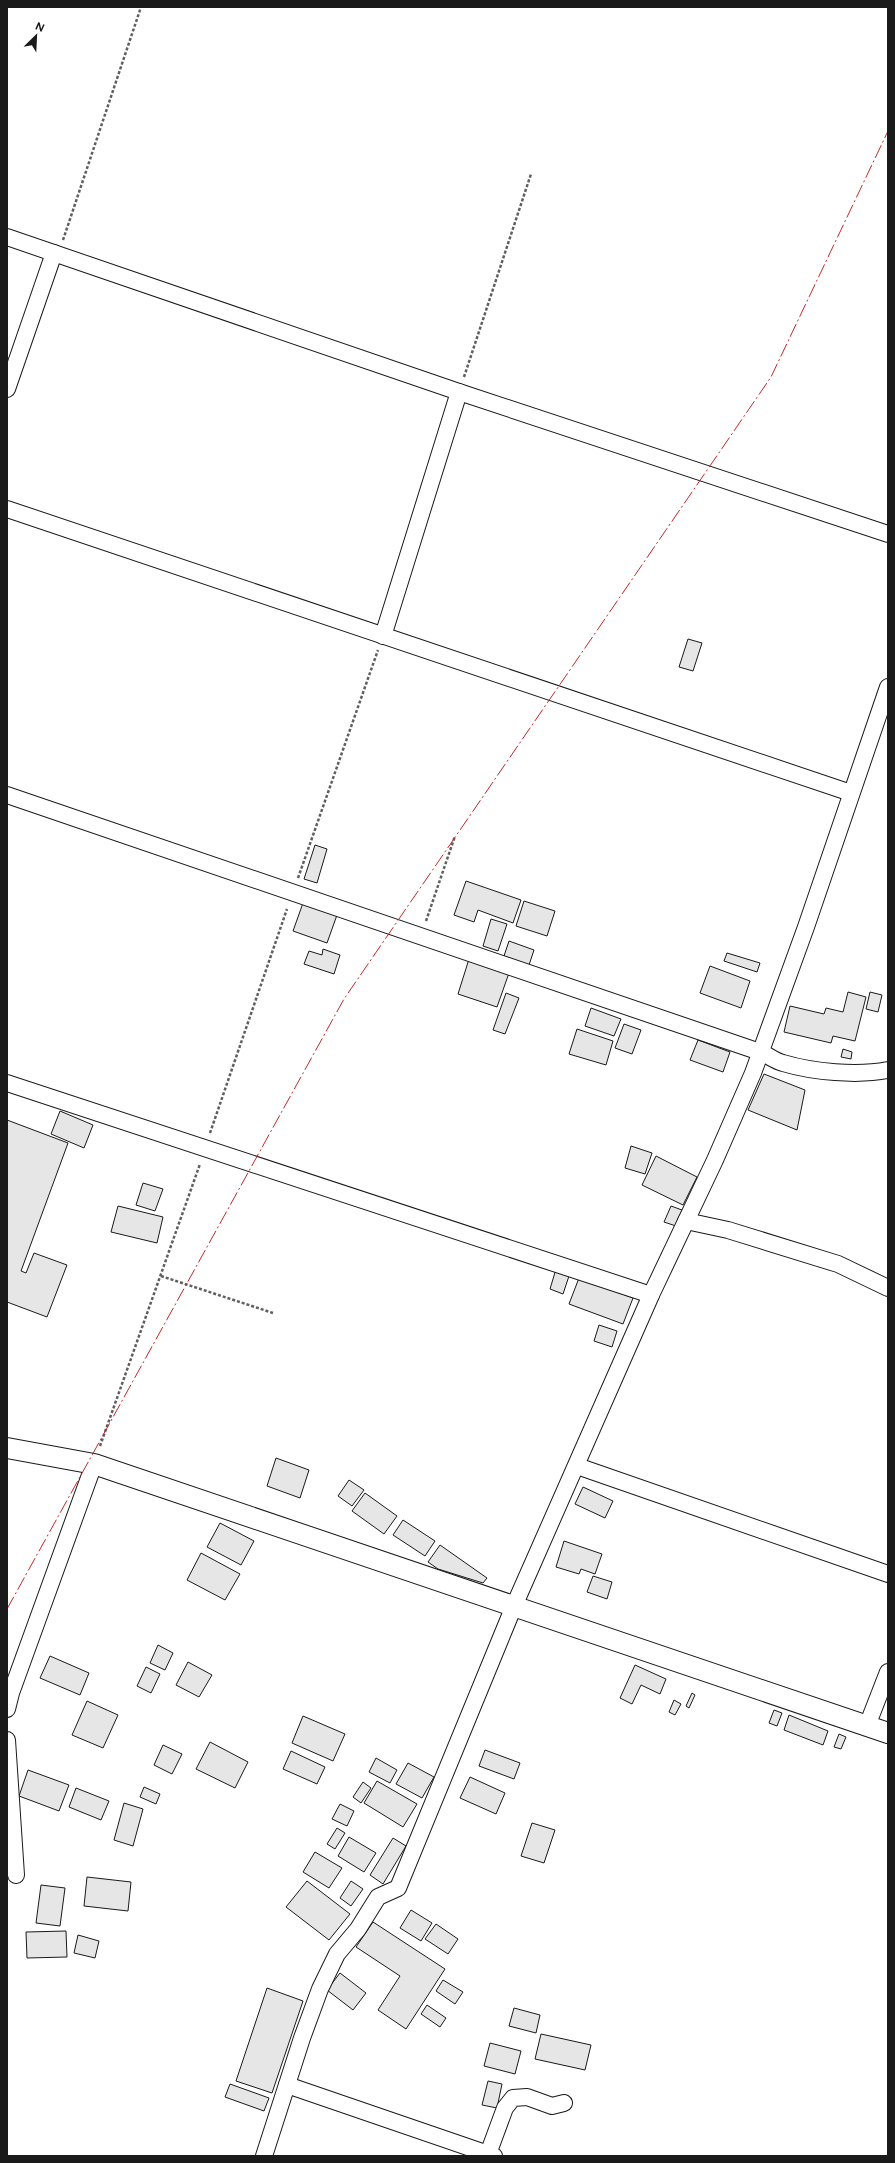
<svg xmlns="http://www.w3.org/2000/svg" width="895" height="2163" viewBox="0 0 895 2163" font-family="Figtree,sans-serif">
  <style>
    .building { fill: #e6e6e6; stroke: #1a1a1a }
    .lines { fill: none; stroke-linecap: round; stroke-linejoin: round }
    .minor-casing { stroke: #1a1a1a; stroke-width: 18 }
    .tertiary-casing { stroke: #1a1a1a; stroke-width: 22 }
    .path { stroke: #5f5f5f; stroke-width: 2.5; stroke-dasharray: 3 2; stroke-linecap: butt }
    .minor { stroke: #fff; stroke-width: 16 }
    .tertiary { stroke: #fff; stroke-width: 20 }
    .power { stroke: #c62828; stroke-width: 1; stroke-dasharray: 14 3 2 3; stroke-linecap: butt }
  </style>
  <rect width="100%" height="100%" fill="#fff"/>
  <g class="building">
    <path d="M 688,639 L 702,643 L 693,671 L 679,667 Z"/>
    <path d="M 315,845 L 327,849 L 317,883 L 304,879 Z"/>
    <path d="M 466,881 L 521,900 L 513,923 L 478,910 L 474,922 L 454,915 Z"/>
    <path d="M 524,901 L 555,911 L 547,936 L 516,926 Z"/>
    <path d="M 303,903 L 337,915 L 327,943 L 293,931 Z"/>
    <path d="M 491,919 L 507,924 L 498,951 L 483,946 Z"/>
    <path d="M 509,941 L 534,950 L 529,965 L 504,956 Z"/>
    <path d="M 323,949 L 340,955 L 334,974 L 304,964 L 309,951 L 322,955 Z"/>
    <path d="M 727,953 L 760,963 L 757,972 L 724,961 Z"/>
    <path d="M 469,959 L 509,973 L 497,1007 L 458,994 Z"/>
    <path d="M 710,966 L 750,981 L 741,1008 L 700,993 Z"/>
    <path d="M 848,992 L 866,997 L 855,1041 L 833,1036 L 831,1043 L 784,1032 L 790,1006 L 824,1014 L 826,1008 L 843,1012 Z"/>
    <path d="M 870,992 L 882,995 L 878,1012 L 866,1009 Z"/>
    <path d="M 506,993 L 519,998 L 505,1034 L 493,1030 Z"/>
    <path d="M 591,1008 L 621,1019 L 614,1036 L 585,1026 Z"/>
    <path d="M 624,1024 L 641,1030 L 632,1054 L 615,1048 Z"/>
    <path d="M 577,1029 L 613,1041 L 606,1065 L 569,1054 Z"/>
    <path d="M 698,1040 L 730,1052 L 723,1072 L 690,1060 Z"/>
    <path d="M 843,1049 L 852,1052 L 851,1059 L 841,1057 Z"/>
    <path d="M 764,1074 L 805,1090 L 797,1130 L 748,1110 Z"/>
    <path d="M 60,1111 L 93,1125 L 84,1148 L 51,1134 Z"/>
    <path d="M 7,1120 L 68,1143 L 21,1271 L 26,1273 L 34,1253 L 67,1265 L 47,1317 L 7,1302 Z"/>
    <path d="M 631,1146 L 652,1153 L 645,1174 L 625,1168 Z"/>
    <path d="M 656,1156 L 697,1177 L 683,1205 L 642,1185 Z"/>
    <path d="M 143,1183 L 163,1189 L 155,1211 L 136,1205 Z"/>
    <path d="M 118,1206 L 163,1217 L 157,1243 L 111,1232 Z"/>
    <path d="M 671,1206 L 682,1210 L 676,1226 L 664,1222 Z"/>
    <path d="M 556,1269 L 570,1273 L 563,1294 L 550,1289 Z"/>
    <path d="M 579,1278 L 633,1298 L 623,1324 L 569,1304 Z"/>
    <path d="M 599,1325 L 617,1331 L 612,1347 L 594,1341 Z"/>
    <path d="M 276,1458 L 309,1470 L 300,1498 L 267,1486 Z"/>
    <path d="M 349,1480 L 364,1490 L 352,1506 L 338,1496 Z"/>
    <path d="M 583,1487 L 613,1501 L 605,1518 L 575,1504 Z"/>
    <path d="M 365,1493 L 397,1516 L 384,1534 L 352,1511 Z"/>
    <path d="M 403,1520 L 435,1541 L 425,1556 L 393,1535 Z"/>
    <path d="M 220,1523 L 254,1541 L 241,1565 L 207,1547 Z"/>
    <path d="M 564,1541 L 602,1554 L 595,1574 L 581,1569 L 579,1574 L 556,1567 Z"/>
    <path d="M 440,1545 L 487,1578 L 483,1583 L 438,1569 L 428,1562 Z"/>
    <path d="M 201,1553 L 240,1574 L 225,1600 L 187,1580 Z"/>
    <path d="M 593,1576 L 612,1582 L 607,1599 L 587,1592 Z"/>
    <path d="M 158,1645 L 173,1653 L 165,1670 L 150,1663 Z"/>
    <path d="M 50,1656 L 89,1673 L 80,1695 L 40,1678 Z"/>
    <path d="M 188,1662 L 212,1675 L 199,1697 L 176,1685 Z"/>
    <path d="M 635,1665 L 666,1679 L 660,1694 L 641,1685 L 632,1704 L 620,1698 Z"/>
    <path d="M 146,1667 L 160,1674 L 151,1693 L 137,1686 Z"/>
    <path d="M 692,1693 L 695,1695 L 689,1708 L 686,1706 Z"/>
    <path d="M 674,1700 L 681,1704 L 675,1715 L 669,1712 Z"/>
    <path d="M 87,1701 L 118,1715 L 103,1748 L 72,1735 Z"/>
    <path d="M 774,1710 L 782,1713 L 777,1726 L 769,1723 Z"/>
    <path d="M 789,1715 L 828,1731 L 823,1745 L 784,1730 Z"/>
    <path d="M 303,1716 L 345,1734 L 333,1761 L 292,1743 Z"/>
    <path d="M 839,1734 L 846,1737 L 841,1749 L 834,1747 Z"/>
    <path d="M 210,1742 L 248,1762 L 235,1788 L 196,1769 Z"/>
    <path d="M 163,1745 L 182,1754 L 172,1774 L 154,1765 Z"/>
    <path d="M 485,1750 L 520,1763 L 514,1779 L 479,1766 Z"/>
    <path d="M 291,1751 L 325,1767 L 317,1784 L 283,1769 Z"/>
    <path d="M 376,1758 L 397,1770 L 390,1783 L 369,1772 Z"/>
    <path d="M 408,1763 L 434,1777 L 422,1798 L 396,1784 Z"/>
    <path d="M 28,1770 L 69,1785 L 59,1811 L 19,1796 Z"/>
    <path d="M 470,1777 L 505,1793 L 496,1814 L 460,1798 Z"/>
    <path d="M 377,1781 L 417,1804 L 403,1827 L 364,1803 Z"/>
    <path d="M 363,1782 L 371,1788 L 361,1803 L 353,1797 Z"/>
    <path d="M 144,1787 L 160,1794 L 156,1804 L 140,1797 Z"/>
    <path d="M 76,1788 L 109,1801 L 101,1820 L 69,1807 Z"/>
    <path d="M 124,1803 L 143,1809 L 133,1846 L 114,1840 Z"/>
    <path d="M 340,1804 L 354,1811 L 347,1826 L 332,1819 Z"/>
    <path d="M 532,1823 L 555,1830 L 544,1863 L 521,1856 Z"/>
    <path d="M 337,1828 L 345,1833 L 335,1849 L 327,1844 Z"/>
    <path d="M 349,1837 L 376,1853 L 364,1872 L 338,1856 Z"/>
    <path d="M 393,1838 L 406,1846 L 383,1884 L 370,1875 Z"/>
    <path d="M 315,1852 L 342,1868 L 329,1888 L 303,1872 Z"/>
    <path d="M 87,1877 L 131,1882 L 128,1911 L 84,1906 Z"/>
    <path d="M 307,1881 L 350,1914 L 329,1940 L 286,1907 Z"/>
    <path d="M 351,1881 L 363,1889 L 351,1906 L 340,1898 Z"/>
    <path d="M 41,1885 L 65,1888 L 60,1926 L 36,1923 Z"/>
    <path d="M 411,1910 L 432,1923 L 421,1941 L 400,1928 Z"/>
    <path d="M 373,1922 L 445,1969 L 406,2029 L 378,2010 L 400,1976 L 356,1947 Z"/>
    <path d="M 436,1924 L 458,1939 L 448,1954 L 425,1939 Z"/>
    <path d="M 66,1931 L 67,1957 L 27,1958 L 26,1932 Z"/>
    <path d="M 78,1935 L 99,1941 L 95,1958 L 74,1953 Z"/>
    <path d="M 340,1973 L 366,1993 L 353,2010 L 327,1990 Z"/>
    <path d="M 443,1980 L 463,1992 L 455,2004 L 436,1991 Z"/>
    <path d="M 267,1988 L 303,2001 L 272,2093 L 236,2081 Z"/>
    <path d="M 427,2005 L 446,2018 L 440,2027 L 421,2014 Z"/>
    <path d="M 514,2008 L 540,2015 L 536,2033 L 509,2026 Z"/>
    <path d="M 541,2034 L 591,2045 L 585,2070 L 535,2059 Z"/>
    <path d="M 490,2043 L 521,2051 L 515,2074 L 484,2066 Z"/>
    <path d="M 488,2081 L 502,2084 L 497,2108 L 482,2105 Z"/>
    <path d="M 230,2084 L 269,2098 L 264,2111 L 225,2097 Z"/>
  </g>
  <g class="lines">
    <g class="minor-casing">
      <g id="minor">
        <path d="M 7,237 L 459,392 L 888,534"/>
        <path d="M 7,389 L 54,253"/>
        <path d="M 7,509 L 851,793"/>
        <path d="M 383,636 L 459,392"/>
        <path d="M 7,795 L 760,1052 C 768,1055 775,1061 783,1063 C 813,1072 857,1076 888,1070"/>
        <path d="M 7,1083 L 651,1295"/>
        <path d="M 686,1221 L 728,1230 L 838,1264 L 888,1288"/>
        <path d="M 577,1466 L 888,1574"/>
        <path d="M 7,1709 L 11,1693 L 94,1464"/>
        <path d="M 867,1726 L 888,1672"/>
        <path d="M 7,1740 L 16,1875"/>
        <path d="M 287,2085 L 494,2156"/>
        <path d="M 488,2154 L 505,2108 L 513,2098 L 527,2097 L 552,2106 L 564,2103"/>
        <path d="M 264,2156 L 302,2038 L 320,1989 L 337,1954 L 358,1929 L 378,1897 L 398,1888 L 514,1606 L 651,1295 L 715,1160 L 753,1073 L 806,927 L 888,687"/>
      </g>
    </g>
    <g class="tertiary-casing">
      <path id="tertiary" d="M 7,1448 L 94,1464 L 888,1733"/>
    </g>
    <g class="path">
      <path d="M 63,240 L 141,7"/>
      <path d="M 464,377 L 531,174"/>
      <path d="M 298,878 L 378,650"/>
      <path d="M 426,921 L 455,836"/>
      <path d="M 210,1133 L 287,909"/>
      <path d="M 161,1276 L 273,1313"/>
      <path d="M 100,1446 L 200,1164"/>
    </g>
    <use href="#minor" class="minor"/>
    <use href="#tertiary" class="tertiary"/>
    <path class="power" d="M 7,1609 L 344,999 L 771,377 L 888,131"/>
  </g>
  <rect width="895" height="2163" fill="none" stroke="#1a1a1a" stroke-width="16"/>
  <g transform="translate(36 36) rotate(24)" stroke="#ffffff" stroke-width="3" paint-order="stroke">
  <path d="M0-3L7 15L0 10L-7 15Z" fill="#1a1a1a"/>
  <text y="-6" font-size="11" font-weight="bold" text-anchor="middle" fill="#1a1a1a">N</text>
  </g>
</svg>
